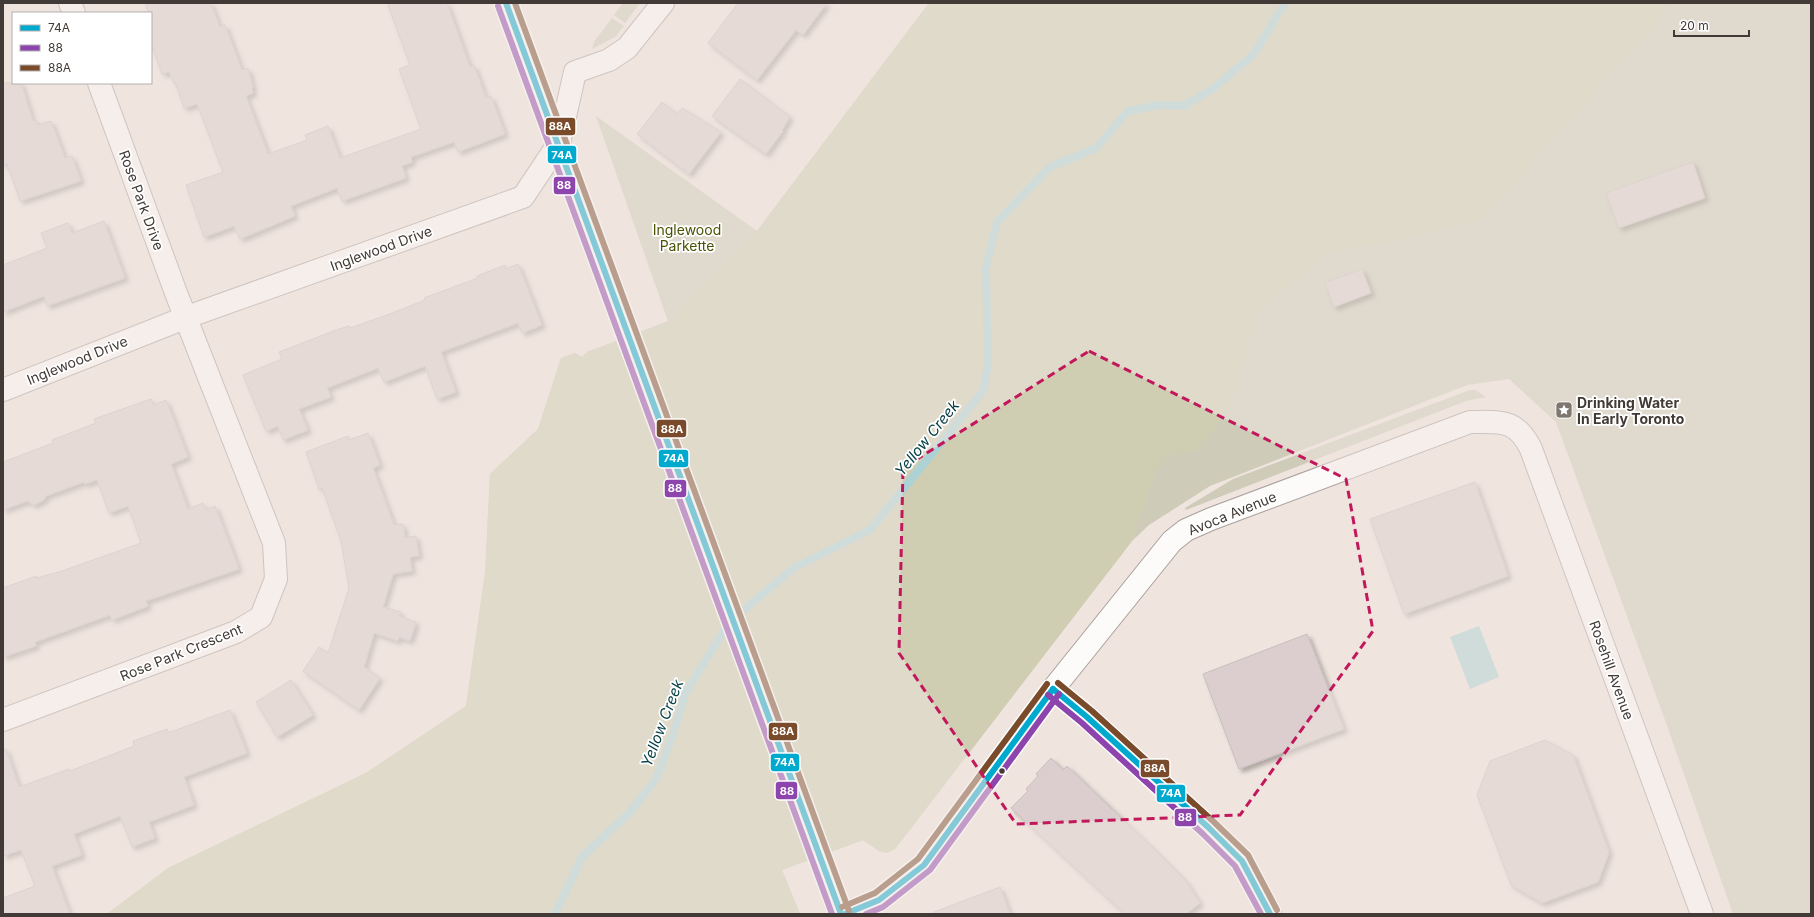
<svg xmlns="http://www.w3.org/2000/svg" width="1814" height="917" viewBox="0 0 1814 917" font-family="Inter,sans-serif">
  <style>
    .green { fill: #ceccb9 }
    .forest { fill: #cfceb3 }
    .water { fill: #acd2d6 }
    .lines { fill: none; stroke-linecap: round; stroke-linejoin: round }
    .stream { stroke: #acd2d6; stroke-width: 8 }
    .building { fill: #dccece; stroke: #c7bfbe; filter: url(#shadow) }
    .street-casing { stroke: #a8a09c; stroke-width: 24 }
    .secondary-casing { stroke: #a8a09c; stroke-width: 24 }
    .street { stroke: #fdfbfa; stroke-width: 22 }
    .secondary { stroke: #fdfbfa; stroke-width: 22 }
    .bus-1-casing { stroke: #fff; stroke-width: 9 }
    .bus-2-casing { stroke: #fff; stroke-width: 9 }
    .bus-3-casing { stroke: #fff; stroke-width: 9 }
    .bus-1 { stroke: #00a9ce; stroke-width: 6 }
    .bus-2 { stroke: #8e44ad; stroke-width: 6 }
    .bus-3 { stroke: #7a4b2a; stroke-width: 6 }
    .marked { fill: none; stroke: #c2185b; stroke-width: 3; stroke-dasharray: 8 5; stroke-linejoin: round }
    .bus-dot { fill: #413a36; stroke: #fff; stroke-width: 1.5 }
    .labels { text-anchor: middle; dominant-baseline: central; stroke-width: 3.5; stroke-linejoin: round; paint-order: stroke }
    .street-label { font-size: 14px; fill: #413a36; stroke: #fff }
    .park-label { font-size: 14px; fill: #4a5204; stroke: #fff }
    .poi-label { font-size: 14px; font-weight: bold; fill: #413a36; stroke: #fff; text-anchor: start }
    .water-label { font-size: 15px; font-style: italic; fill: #074147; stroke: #fff }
    .line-badge { stroke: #fff; stroke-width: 1.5 }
    .badge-label { font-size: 11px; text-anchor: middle; font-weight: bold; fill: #fff }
  </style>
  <defs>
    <filter id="shadow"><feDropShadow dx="3.5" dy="3.5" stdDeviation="2" flood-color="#0004"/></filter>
  </defs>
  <rect width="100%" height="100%" fill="#efe4de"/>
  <g class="green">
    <path d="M 623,3 L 640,3 L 625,23 L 614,15 Z"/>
    <path d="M 929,3 L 1811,3 L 1811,914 L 1733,914 L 1665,720 L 1556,422 L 1509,379 L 1467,385 L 1210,486 L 1149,525 L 1132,541 L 895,849 L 887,853 L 879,851 L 863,840 L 782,870 L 800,914 L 107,914 L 168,868 L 366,773 L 466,706 L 485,573 L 490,474 L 538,429 L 561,358 L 575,353 L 582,357 L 587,352 L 668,321 L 596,116 L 757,231 Z"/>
    <path d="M 612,18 L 624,26 L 615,37 L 592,49 L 594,42 Z"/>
    <path d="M 1470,390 L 1475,390 L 1486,397 L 1466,401 L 1186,510 L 1185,508 L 1233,479 Z"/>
  </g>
  <path class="forest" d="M 929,3 L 1674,3 L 1481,221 L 1416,237 L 1331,252 L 1260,308 L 1228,411 L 1198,450 L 1170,456 L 1157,469 L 1132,541 L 895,849 L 887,853 L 879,851 L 863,840 L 782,870 L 800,914 L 107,914 L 168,868 L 366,773 L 466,706 L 485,573 L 490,474 L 538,429 L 561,358 L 575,353 L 582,357 L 587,352 L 669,322 L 757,231 Z"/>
  <path class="water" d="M 1479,626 L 1499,677 L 1470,689 L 1450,637 Z"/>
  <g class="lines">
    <path class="stream" d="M 555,914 L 582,857 L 629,813 L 655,781 L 674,732 L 685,694 L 729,622 L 794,568 L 870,530 L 983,391 L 988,365 L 986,268 L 997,222 L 1050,167 L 1096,148 L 1128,111 L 1160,105 L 1184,106 L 1215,87 L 1253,55 L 1285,3"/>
  </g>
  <g class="building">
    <path d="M 145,3 L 211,3 L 220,27 L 225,25 L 242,70 L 248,68 L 253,88 L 252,88 L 253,93 L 246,96 L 268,154 L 307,140 L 305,135 L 328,126 L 340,158 L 421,129 L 399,69 L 410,65 L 387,3 L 447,3 L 470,67 L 474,65 L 486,98 L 491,96 L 505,134 L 458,152 L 454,142 L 411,157 L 412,162 L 402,166 L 406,178 L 342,201 L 337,188 L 291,206 L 295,216 L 240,239 L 234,226 L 204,237 L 186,185 L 223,172 L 197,104 L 184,108 L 175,82 L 174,83 L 169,72 L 162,74 L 151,44 L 151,13 L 149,13 Z"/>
    <path d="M 738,3 L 827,3 L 803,35 L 796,30 L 757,80 L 708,43 Z"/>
    <path d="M 740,79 L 790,117 L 782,130 L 783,131 L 766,154 L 712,116 Z"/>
    <path d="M 3,83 L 21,83 L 33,121 L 36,120 L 38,125 L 51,121 L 65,158 L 72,156 L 81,181 L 20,201 L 7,164 L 3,166 Z"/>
    <path d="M 662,102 L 677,114 L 682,108 L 721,132 L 689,174 L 637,134 Z"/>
    <path d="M 1693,162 L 1705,198 L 1619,228 L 1606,193 Z"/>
    <path d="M 104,221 L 125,278 L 47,306 L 44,296 L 3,312 L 3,265 L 47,248 L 41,233 L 68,223 L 72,233 Z"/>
    <path d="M 518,264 L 542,325 L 522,333 L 518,323 L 441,352 L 456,392 L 437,399 L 425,366 L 384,382 L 378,368 L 327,388 L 331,397 L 299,409 L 308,430 L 283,440 L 278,426 L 266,431 L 243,375 L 282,359 L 279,352 L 336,330 L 349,326 L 350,328 L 387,315 L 425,300 L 424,298 L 478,278 L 477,276 L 505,265 L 506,269 Z"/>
    <path d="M 1362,269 L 1371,293 L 1334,307 L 1325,283 Z"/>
    <path d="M 151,399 L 154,405 L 166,400 L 188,457 L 171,464 L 188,509 L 203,503 L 206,510 L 215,506 L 239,569 L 146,601 L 148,606 L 112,620 L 110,615 L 35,642 L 36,646 L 3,657 L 3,588 L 36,576 L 37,578 L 62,571 L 141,543 L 128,506 L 109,513 L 97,480 L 85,484 L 84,482 L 46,496 L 44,500 L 34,505 L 27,501 L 3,510 L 3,462 L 53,443 L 52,440 L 96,423 L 94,419 Z"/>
    <path d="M 368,433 L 380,465 L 373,468 L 394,525 L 403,524 L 405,538 L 416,536 L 419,556 L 410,557 L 412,571 L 393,574 L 383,607 L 401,612 L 399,616 L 416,622 L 410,641 L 399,637 L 398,641 L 374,633 L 364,667 L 380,678 L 359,710 L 303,671 L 319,647 L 328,653 L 349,588 L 341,541 L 322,488 L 319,489 L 306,452 L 348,436 L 349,440 Z"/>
    <path d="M 1475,482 L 1508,576 L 1404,614 L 1370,519 Z"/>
    <path d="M 1307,634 L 1344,729 L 1239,769 L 1203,674 Z"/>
    <path d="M 291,680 L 313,715 L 277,737 L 256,702 Z"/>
    <path d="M 230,710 L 247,753 L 184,777 L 194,805 L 149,822 L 155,838 L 132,847 L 120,816 L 74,834 L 82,855 L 52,866 L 70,914 L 3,914 L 3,898 L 35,886 L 21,850 L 3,856 L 3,749 L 6,749 L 19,787 L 69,769 L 70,771 L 134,746 L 133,741 L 167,729 L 168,733 Z"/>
    <path d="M 1545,740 L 1573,755 L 1609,852 L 1598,882 L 1542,903 L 1511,885 L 1477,795 L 1490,761 Z"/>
    <path d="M 1051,758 L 1063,770 L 1067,766 L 1154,849 L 1186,881 L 1200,903 L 1186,914 L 1125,914 L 1011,808 L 1028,791 L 1026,789 L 1038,776 L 1036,774 Z"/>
    <path d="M 1000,887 L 1010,914 L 934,914 L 934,912 Z"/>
  </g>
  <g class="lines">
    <g class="street-casing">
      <g id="street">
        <path d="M 70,3 L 74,13"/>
        <path d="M 3,390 L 187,317 L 523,197 L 559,143 L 575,72 L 609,60 L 627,48 L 663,3"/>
        <path d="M 1053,689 L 1087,717 L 1209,828 L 1242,861 L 1270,914"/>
        <path d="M 3,720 L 236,632 L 261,617 L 276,579 L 274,543 L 176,293 L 99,83"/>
        <path d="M 845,914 L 879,900 L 924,865 L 1053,689 L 1172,541 L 1186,530 L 1211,519 L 1470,422 C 1500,422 1516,418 1531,449 L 1702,914"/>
      </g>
    </g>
    <g class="secondary-casing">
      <path id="secondary" d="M 506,3 L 841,914"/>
    </g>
    <use href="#street" class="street"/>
    <use href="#secondary" class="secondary"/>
    <g class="bus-1-casing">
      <g id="bus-1">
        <path d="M 506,3 L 841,914"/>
        <path d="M 1053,689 L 1087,717 L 1209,828 L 1242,861 L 1270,914"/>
        <path d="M 845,914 L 879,900 L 924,865 L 1053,689"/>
      </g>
    </g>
    <g class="bus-2-casing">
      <g id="bus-2">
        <path d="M 498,6 L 832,914"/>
        <path d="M 1048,695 L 1082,723 L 1203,834 L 1235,866 L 1261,914"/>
        <path d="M 866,914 L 883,907 L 930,870 L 1059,694"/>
      </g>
    </g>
    <g class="bus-3-casing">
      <g id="bus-3">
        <path d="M 515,3 L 849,911"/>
        <path d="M 1058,683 L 1092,711 L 1214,822 L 1248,855 L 1277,910"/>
        <path d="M 842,907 L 875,893 L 918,859 L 1047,684"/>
      </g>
    </g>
    <use href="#bus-1" class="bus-1"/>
    <use href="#bus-2" class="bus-2"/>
    <use href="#bus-3" class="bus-3"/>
  </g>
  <path d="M0 0H1814V917H0ZM 1089,351 L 1346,479 L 1373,631 L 1240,815 L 1016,824 L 899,653 L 903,468 Z" fill="#efe4de" fill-opacity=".55" fill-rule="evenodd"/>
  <path class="marked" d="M 1089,351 L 1346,479 L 1373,631 L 1240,815 L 1016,824 L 899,653 L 903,468 Z"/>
  <defs>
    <g id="sight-square" transform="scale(0.9)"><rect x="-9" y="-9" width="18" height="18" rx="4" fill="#7e7671" stroke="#fff"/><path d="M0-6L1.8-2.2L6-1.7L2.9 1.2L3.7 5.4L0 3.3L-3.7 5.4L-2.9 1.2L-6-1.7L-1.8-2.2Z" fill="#fff"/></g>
  </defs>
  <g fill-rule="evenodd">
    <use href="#sight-square" x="1564" y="410"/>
  </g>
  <circle class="bus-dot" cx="1002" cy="771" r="3.5"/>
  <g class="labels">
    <g class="street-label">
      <text transform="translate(142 200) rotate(70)">Rose Park Drive</text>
      <text transform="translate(381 248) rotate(-20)">Inglewood Drive</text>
      <text transform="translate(77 360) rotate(-22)">Inglewood Drive</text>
      <text transform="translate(1232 513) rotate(-22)">Avoca Avenue</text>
      <text transform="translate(181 652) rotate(-22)">Rose Park Crescent</text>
      <text transform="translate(1612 670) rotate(70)">Rosehill Avenue</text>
    </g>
    <g class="park-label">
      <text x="687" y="229">Inglewood<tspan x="687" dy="16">Parkette</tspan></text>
    </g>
    <g class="poi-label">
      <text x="1577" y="402">Drinking Water<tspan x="1577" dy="16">In Early Toronto</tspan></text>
    </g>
    <g class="water-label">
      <text transform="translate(927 438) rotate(-51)">Yellow Creek</text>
      <text transform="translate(662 723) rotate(-69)">Yellow Creek</text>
    </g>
  </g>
  <g class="line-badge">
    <rect x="545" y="117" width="31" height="19" rx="4" fill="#7a4b2a"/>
    <rect x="547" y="145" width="30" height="19" rx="4" fill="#00a9ce"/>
    <rect x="553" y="176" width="23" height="19" rx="4" fill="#8e44ad"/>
    <rect x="656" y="419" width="31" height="19" rx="4" fill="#7a4b2a"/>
    <rect x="658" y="449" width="31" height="19" rx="4" fill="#00a9ce"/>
    <rect x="664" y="479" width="23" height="19" rx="4" fill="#8e44ad"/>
    <rect x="768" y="722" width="30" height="19" rx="4" fill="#7a4b2a"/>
    <rect x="770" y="753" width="30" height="19" rx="4" fill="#00a9ce"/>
    <rect x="1140" y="759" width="30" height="19" rx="4" fill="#7a4b2a"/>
    <rect x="775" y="781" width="23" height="19" rx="4" fill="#8e44ad"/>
    <rect x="1156" y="784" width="30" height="19" rx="4" fill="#00a9ce"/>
    <rect x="1174" y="808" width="23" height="19" rx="4" fill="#8e44ad"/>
  </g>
  <g class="badge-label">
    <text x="560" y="130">88A</text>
    <text x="562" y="159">74A</text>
    <text x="564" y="189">88</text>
    <text x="672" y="433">88A</text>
    <text x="674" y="462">74A</text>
    <text x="675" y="492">88</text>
    <text x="783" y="735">88A</text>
    <text x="785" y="766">74A</text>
    <text x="1155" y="772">88A</text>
    <text x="787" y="795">88</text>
    <text x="1171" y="797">74A</text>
    <text x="1185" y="821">88</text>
  </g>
  <rect width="1814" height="917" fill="none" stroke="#413a36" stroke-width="8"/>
  <rect x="12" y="12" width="140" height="72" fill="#ffffff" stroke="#b3b0af"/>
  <rect x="20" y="25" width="20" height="6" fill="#00a9ce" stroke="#b3b0af"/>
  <text x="48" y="32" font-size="12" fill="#413a36">74A</text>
  <rect x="20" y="45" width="20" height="6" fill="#8e44ad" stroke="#b3b0af"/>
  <text x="48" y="52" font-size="12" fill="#413a36">88</text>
  <rect x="20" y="65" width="20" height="6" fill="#7a4b2a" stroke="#b3b0af"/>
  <text x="48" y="72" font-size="12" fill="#413a36">88A</text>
  <path d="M1674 30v6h75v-6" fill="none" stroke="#413a36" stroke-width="2"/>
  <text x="1680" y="30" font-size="12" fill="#413a36" stroke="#ffffff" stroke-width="3" paint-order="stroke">20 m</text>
</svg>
